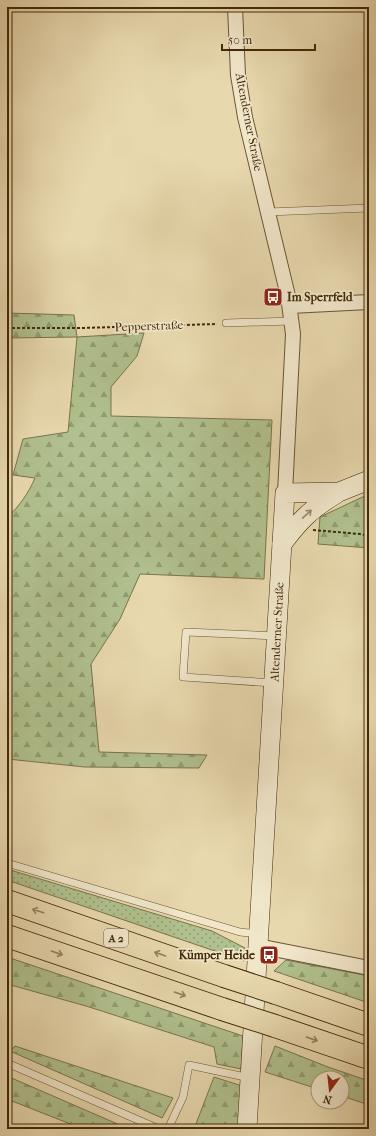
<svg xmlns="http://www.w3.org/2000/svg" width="376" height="1136" viewBox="0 0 376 1136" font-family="'IM FELL French Canon',serif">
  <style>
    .grass { fill: url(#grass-dots); stroke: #7a744b }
    .forest { fill: url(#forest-firs); stroke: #7a744b }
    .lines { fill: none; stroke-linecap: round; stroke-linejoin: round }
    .service-casing { stroke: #6c5532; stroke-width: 8 }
    .minor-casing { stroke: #6c5532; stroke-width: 16 }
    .secondary-casing { stroke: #432908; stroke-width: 20 }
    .motorway-casing { stroke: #432908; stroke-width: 24 }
    .path { stroke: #432908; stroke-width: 2; stroke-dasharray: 3 2; stroke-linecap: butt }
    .service { stroke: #f0e6ca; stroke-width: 7 }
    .minor { stroke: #f0e6ca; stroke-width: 14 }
    .secondary { stroke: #f0e6ca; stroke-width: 19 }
    .motorway { stroke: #e8d8ae; stroke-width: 22 }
    .motorway-bridge-casing { stroke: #432908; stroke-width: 24; stroke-linecap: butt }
    .motorway-bridge { stroke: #e8d8ae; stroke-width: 22 }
    .oneway { stroke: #9a8869 }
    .oneway2 { stroke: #96805b }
    .labels { text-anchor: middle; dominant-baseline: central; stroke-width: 3.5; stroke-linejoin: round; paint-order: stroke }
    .shield { fill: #f0e6ca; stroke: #776242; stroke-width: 1 }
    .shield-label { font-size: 11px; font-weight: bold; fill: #432908 }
    .street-label { font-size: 12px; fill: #432908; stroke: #f0e6ca }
    .poi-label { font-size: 12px; font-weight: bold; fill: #432908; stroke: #f0e6ca; text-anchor: start }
  </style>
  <defs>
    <pattern id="grass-dots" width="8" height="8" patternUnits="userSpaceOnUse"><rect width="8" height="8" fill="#b0c08e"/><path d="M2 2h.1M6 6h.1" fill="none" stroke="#919c72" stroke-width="1.8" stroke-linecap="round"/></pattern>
    <pattern id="forest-firs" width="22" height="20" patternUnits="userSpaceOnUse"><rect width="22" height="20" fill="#b0c08e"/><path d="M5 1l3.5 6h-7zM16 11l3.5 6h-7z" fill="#919c72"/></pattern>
  </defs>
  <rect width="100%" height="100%" fill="#e8d8ae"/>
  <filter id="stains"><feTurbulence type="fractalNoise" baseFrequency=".005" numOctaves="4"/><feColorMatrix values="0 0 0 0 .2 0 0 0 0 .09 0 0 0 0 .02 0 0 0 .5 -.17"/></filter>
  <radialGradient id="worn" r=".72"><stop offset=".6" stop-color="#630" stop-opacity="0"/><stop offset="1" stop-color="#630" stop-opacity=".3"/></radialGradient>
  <path class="grass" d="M 7,869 L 212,931 L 245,948 L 244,961 L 7,880 Z"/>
  <g class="forest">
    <path d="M 7,313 L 74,315 L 77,337 L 144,333 L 137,356 L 111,387 L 111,416 L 272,420 L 264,579 L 140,574 L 120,619 L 91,664 L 99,752 L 207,755 L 199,768 L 85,767 L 7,759 L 7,518 C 20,505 28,494 35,478 L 13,475 L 23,439 L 68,432 L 77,337 L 7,338 Z"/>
    <path d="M 369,494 L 369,548 L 318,544 L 320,517 Z"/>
    <path d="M 7,957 L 243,1036 L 241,1069 L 217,1064 L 214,1047 L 86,1006 L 7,984 Z"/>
    <path d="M 286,960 L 369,976 L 369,1003 L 274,971 Z"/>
    <path d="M 15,1046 L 173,1098 L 162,1118 L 10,1051 Z"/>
    <path d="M 275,1046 L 328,1067 L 369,1081 L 369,1105 L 342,1096 L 342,1078 L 318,1078 L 318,1089 L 265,1072 Z"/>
    <path d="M 7,1076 L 129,1129 L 83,1129 L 7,1099 Z"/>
    <path d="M 214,1077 L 242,1086 L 238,1129 L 194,1129 Z"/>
  </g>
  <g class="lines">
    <g class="service-casing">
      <g id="service">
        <path d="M 268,212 L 369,208"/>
        <path d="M 226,323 L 291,321"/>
        <path d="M 273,683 L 183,677 L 186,632 L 276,636"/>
        <path d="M 7,863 L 240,932 L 259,934"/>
        <path d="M 7,1063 L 159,1129"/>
        <path d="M 168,1129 L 183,1097 L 189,1065 L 250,1078"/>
      </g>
    </g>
    <g class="minor-casing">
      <g id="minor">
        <path d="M 235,7 L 238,75 L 245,117 L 288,296 L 293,334 L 285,493"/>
        <path d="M 290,306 L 369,302"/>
        <path d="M 258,946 L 369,968"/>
      </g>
    </g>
    <g class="secondary-casing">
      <g id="secondary">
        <path d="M 282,544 C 300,520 311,509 336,494"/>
        <path d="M 247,1129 L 285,493 L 339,492 L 369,480"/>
      </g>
    </g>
    <g class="motorway-casing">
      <g id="motorway">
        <path d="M 7,901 L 224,976"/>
        <path d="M 7,936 L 222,1009"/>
        <path d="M 276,993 L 369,1025"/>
        <path d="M 275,1026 L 369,1058"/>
      </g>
    </g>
    <g class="path">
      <path d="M 7,328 L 81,328 L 217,324"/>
      <path d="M 313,530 L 360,534 L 369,536"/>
      <path d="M 368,954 L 369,944"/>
    </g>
    <use href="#service" class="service"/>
    <use href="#minor" class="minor"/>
    <use href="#secondary" class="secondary"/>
    <use href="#motorway" class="motorway"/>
    <g class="motorway-bridge-casing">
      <g id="motorway-bridge">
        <path d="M 224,976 L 276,993"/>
        <path d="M 222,1009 L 275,1026"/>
      </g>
    </g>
    <use href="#motorway-bridge" class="motorway-bridge"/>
  </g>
  <defs><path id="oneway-shaft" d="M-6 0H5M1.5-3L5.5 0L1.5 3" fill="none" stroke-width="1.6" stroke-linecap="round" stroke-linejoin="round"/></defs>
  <use class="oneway" href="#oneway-shaft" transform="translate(307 514) rotate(-43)"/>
  <g class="oneway2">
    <use href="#oneway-shaft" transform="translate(38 911) rotate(-162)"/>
    <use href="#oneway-shaft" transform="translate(57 953) rotate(19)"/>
    <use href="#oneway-shaft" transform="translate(160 954) rotate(-161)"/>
    <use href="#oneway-shaft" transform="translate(180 994) rotate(19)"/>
    <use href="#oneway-shaft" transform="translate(312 1039) rotate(19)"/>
  </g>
  <defs>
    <g id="bus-square" transform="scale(1)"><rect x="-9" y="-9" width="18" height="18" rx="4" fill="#8f2418" stroke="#f0e6ca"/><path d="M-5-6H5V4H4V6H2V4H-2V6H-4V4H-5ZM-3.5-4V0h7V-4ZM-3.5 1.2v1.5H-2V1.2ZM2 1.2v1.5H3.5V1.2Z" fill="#fff"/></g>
  </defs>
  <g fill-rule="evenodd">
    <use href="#bus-square" x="273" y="297"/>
    <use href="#bus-square" x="269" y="955"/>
  </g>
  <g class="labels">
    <rect class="shield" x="104" y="929" width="24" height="18" rx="3"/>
    <g class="shield-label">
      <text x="116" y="938">A 2</text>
    </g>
    <g class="street-label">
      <text transform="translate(249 122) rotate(79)">Altenderner Straße</text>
      <text transform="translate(149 326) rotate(-2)">Pepperstraße</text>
      <text transform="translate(277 632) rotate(-87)">Altenderner Straße</text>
    </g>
    <g class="poi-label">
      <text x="287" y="297">Im Sperrfeld</text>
      <text x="255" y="955" text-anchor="end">Kümper Heide</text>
    </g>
  </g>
  <rect width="376" height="1136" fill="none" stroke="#e8d8ae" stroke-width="24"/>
  <rect x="8" y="8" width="360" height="1120" fill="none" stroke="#432908" stroke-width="2"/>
  <rect x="12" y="12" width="352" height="1112" fill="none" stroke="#432908"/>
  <g transform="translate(330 1090) rotate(195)"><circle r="19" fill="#f0e6ca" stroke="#ab9a7c"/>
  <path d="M0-3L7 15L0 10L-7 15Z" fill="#8f2418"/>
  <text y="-6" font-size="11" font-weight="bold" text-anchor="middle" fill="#432908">N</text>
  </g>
  <path d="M222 44v6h93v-6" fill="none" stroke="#432908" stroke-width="2"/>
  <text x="228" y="44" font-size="12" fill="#432908" stroke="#f0e6ca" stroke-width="3" paint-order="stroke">50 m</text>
  <rect width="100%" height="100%" filter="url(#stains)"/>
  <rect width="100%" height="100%" fill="url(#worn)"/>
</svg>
